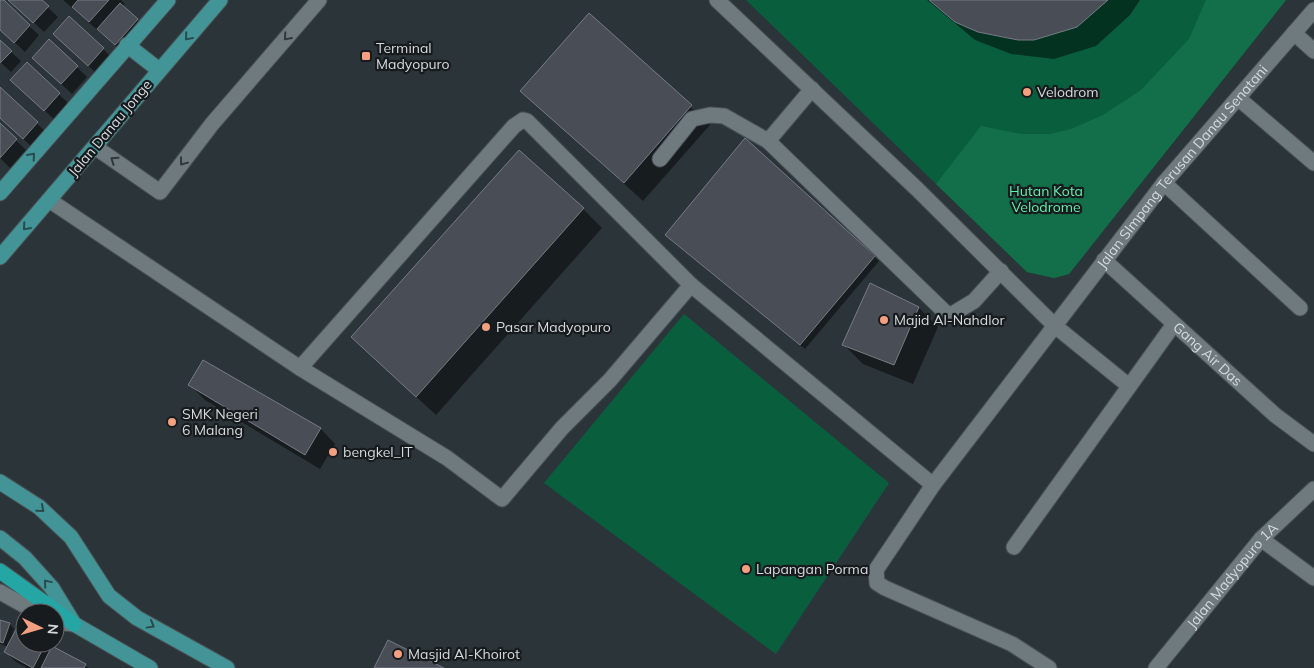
<svg xmlns="http://www.w3.org/2000/svg" width="1314" height="668" viewBox="0 0 1314 668" font-family="Mulish,sans-serif">
  <style>
    .green { fill: #095f3d }
    .forest { fill: #126f49 }
    .shadow { fill: #0007 }
    .building { fill: #494d56; stroke: #767b85 }
    .lines { fill: none; stroke-linecap: round; stroke-linejoin: round }
    .minor-casing { stroke: #495155; stroke-width: 17 }
    .major-casing { stroke: #495155; stroke-width: 17 }
    .highway-casing { stroke: #495155; stroke-width: 17 }
    .minor { stroke: #6f7a7f; stroke-width: 15 }
    .major { stroke: #429496; stroke-width: 15 }
    .highway { stroke: #24a6a5; stroke-width: 15 }
    .oneway { stroke: #284b4e }
    .oneway2 { stroke: #31383b }
    .poi-dot { fill: #f3a081; stroke: #171b1e; stroke-width: 2 }
    .labels { text-anchor: middle; dominant-baseline: central; stroke-width: 4.5; stroke-linejoin: round; paint-order: stroke }
    .poi-label { font-size: 14px; fill: #d4dadd; stroke: #171b1e; text-anchor: start }
    .street-label { font-size: 14px; fill: #d4dadd; stroke: #171b1e }
    .park-label { font-size: 14px; fill: #60f1ac; stroke: #171b1e }
  </style>
  <rect width="100%" height="100%" fill="#2b3539"/>
  <g class="green">
    <path d="M 746,0 L 1286,0 L 1069,274 L 1054,278 L 1027,272 Z"/>
    <path d="M 684,314 L 889,483 L 776,654 L 544,483 Z"/>
  </g>
  <path class="forest" d="M 1206,0 L 1286,0 L 1069,274 L 1054,278 L 1027,272 L 936,184 L 981,126 L 1021,134 L 1050,134 L 1071,129 L 1103,115 L 1141,90 L 1189,39 Z"/>
  <g class="shadow">
    <path d="M 0,0 L 39,35 L 25,52 L 0,29 Z"/>
    <path d="M 10,0 L 40,0 L 58,17 L 44,32 Z"/>
    <path d="M 63,0 L 121,0 L 125,4 L 122,7 L 147,30 L 125,54 Z"/>
    <path d="M 927,0 L 1140,0 L 1130,15 L 1096,46 L 1054,59 L 1011,54 L 975,40 Z"/>
    <path d="M 589,15 L 710,125 L 643,201 L 522,91 Z"/>
    <path d="M 0,42 L 21,61 L 11,72 L 0,62 Z"/>
    <path d="M 65,44 L 103,49 L 113,59 L 98,75 Z"/>
    <path d="M 27,64 L 69,104 L 55,120 L 22,90 Z"/>
    <path d="M 77,67 L 87,77 L 72,94 L 44,68 Z"/>
    <path d="M 0,89 L 47,133 L 33,148 L 0,117 Z"/>
    <path d="M 0,125 L 26,150 L 10,168 L 0,158 Z"/>
    <path d="M 745,140 L 879,261 L 805,349 L 671,240 Z"/>
    <path d="M 583,209 L 602,228 L 436,415 L 372,356 Z"/>
    <path d="M 919,308 L 938,327 L 913,384 L 863,364 L 844,345 Z"/>
    <path d="M 190,385 L 321,429 L 335,444 L 320,469 L 205,400 Z"/>
    <path d="M 0,621 L 10,624 L 14,629 L 11,639 L 25,629 L 25,643 L 50,643 L 58,650 L 89,668 L 27,668 L 16,662 L 6,652 L 8,647 L 0,644 Z"/>
  </g>
  <g class="building">
    <path d="M 0,0 L 4,0 L 30,25 L 14,43 L 0,30 Z"/>
    <path d="M 8,0 L 42,0 L 49,6 L 33,23 Z"/>
    <path d="M 78,0 L 109,0 L 89,22 L 72,7 Z"/>
    <path d="M 929,0 L 1108,0 L 1077,27 L 1034,40 L 1018,40 L 978,32 L 955,22 Z"/>
    <path d="M 120,3 L 138,19 L 115,45 L 97,29 Z"/>
    <path d="M 589,13 L 692,105 L 624,183 L 520,91 Z"/>
    <path d="M 69,16 L 104,48 L 88,66 L 53,34 Z"/>
    <path d="M 49,39 L 78,66 L 61,84 L 32,58 Z"/>
    <path d="M 0,40 L 12,51 L 0,63 Z"/>
    <path d="M 27,62 L 60,93 L 44,111 L 10,80 Z"/>
    <path d="M 0,87 L 38,122 L 23,139 L 0,118 Z"/>
    <path d="M 0,123 L 17,139 L 0,158 Z"/>
    <path d="M 745,138 L 875,256 L 800,345 L 665,235 Z"/>
    <path d="M 519,150 L 584,208 L 416,397 L 351,337 Z"/>
    <path d="M 870,283 L 919,307 L 894,365 L 842,345 Z"/>
    <path d="M 203,360 L 321,428 L 305,455 L 188,385 Z"/>
    <path d="M 0,620 L 10,623 L 3,643 L 0,642 Z"/>
    <path d="M 19,624 L 25,627 L 25,643 L 46,643 L 33,668 L 4,652 Z"/>
    <path d="M 388,640 L 444,668 L 374,668 Z"/>
    <path d="M 52,646 L 86,664 L 84,668 L 41,668 Z"/>
  </g>
  <g class="lines">
    <g class="minor-casing">
      <g id="minor">
        <path d="M 717,0 L 917,189 L 1055,326 L 1129,386"/>
        <path d="M 1294,33 L 1314,51"/>
        <path d="M 1238,98 L 1314,163"/>
        <path d="M 768,141 L 812,89"/>
        <path d="M 95,147 L 160,192 L 212,124 L 319,0"/>
        <path d="M 660,159 L 692,119 L 710,115 L 724,116 L 768,141 L 949,316 L 974,301 L 1001,271"/>
        <path d="M 1164,183 L 1300,308"/>
        <path d="M 49,200 L 300,368 L 514,126 L 523,120 L 527,121 L 691,285 L 933,485"/>
        <path id="s1" d="M 1104,260 L 1275,415 L 1314,444"/>
        <path d="M 300,368 L 447,458 L 502,499 L 562,428 L 610,380 L 691,285"/>
        <path d="M 1261,539 L 1314,578"/>
        <path d="M 1014,547 L 1174,324"/>
        <path d="M 0,592 L 38,613"/>
        <path d="M 55,622 L 74,624"/>
        <path id="s2" d="M 1049,668 L 1012,644 L 885,588 L 877,583 L 876,570 L 933,485 L 1164,183 L 1314,10"/>
        <path id="s3" d="M 1156,668 L 1261,539 L 1314,489"/>
      </g>
    </g>
    <g class="major-casing">
      <g id="major">
        <path d="M 127,45 L 159,70"/>
        <path d="M 0,193 L 168,0"/>
        <path d="M 0,257 L 220,0"/>
        <path d="M 0,482 L 39,507 L 71,537 L 109,596 L 137,618 L 227,668"/>
        <path d="M 0,538 L 25,558 L 52,588 L 74,624 L 150,668"/>
      </g>
    </g>
    <g class="highway-casing">
      <path id="highway" d="M 0,571 L 74,624"/>
    </g>
    <use href="#minor" class="minor"/>
    <use href="#major" class="major"/>
    <use href="#highway" class="highway"/>
  </g>
  <defs><path id="oneway-chevron" d="M-2-3.5L2.5 0L-2 3.5" fill="none" stroke-width="1.6" stroke-linecap="round" stroke-linejoin="round" transform="scale(1.25)"/></defs>
  <g class="oneway">
    <use href="#oneway-chevron" transform="translate(188 37) rotate(131)"/>
    <use href="#oneway-chevron" transform="translate(32 156) rotate(-49)"/>
    <use href="#oneway-chevron" transform="translate(26 227) rotate(131)"/>
    <use href="#oneway-chevron" transform="translate(41 509) rotate(40)"/>
    <use href="#oneway-chevron" transform="translate(47 583) rotate(-130)"/>
    <use href="#oneway-chevron" transform="translate(151 625) rotate(29)"/>
  </g>
  <g class="oneway2">
    <use href="#oneway-chevron" transform="translate(287 37) rotate(131)"/>
    <use href="#oneway-chevron" transform="translate(114 160) rotate(-145)"/>
    <use href="#oneway-chevron" transform="translate(183 162) rotate(127)"/>
  </g>
  <g class="poi-dot">
    <rect x="361" y="51" width="10" height="10" rx="2.5"/>
    <circle cx="1027" cy="92" r="5"/>
    <circle cx="884" cy="320" r="5"/>
    <circle cx="486" cy="327" r="5"/>
    <circle cx="172" cy="422" r="5"/>
    <circle cx="333" cy="452" r="5"/>
    <circle cx="746" cy="569" r="5"/>
    <circle cx="398" cy="654" r="5"/>
  </g>
  <g class="labels">
    <g class="poi-label">
      <text x="376" y="48">Terminal<tspan x="376" dy="16">Madyopuro</tspan></text>
      <text x="1037" y="92">Velodrom</text>
      <text x="894" y="320">Majid Al-Nahdlor</text>
      <text x="496" y="327">Pasar Madyopuro</text>
      <text x="182" y="414">SMK Negeri<tspan x="182" dy="16">6 Malang</tspan></text>
      <text x="343" y="452">bengkel_IT</text>
      <text x="756" y="569">Lapangan Porma</text>
      <text x="408" y="654">Masjid Al-Khoirot</text>
    </g>
    <g class="street-label">
      <text transform="translate(110 128) rotate(-50)">Jalan Danau Jonge</text>
      <text stroke="none"><textPath href="#s2" startOffset="712">Jalan SImpang Terusan Danau Senatani</textPath></text>
      <text stroke="none"><textPath href="#s1" startOffset="140">Gang Air Das</textPath></text>
      <text stroke="none"><textPath href="#s3" startOffset="120">Jalan Madyopuro 1A</textPath></text>
    </g>
    <g class="park-label">
      <text x="1046" y="191">Hutan Kota<tspan x="1046" dy="16">Velodrome</tspan></text>
    </g>
  </g>
  <g transform="translate(40 628) rotate(95)"><circle r="24" fill="#171b1e" stroke="#63676a"/>
  <path d="M0-4L9 19L0 12L-9 19Z" fill="#f3a081"/>
  <text y="-8" font-size="14" font-weight="bold" text-anchor="middle" fill="#d4dadd">N</text>
  </g>
</svg>
